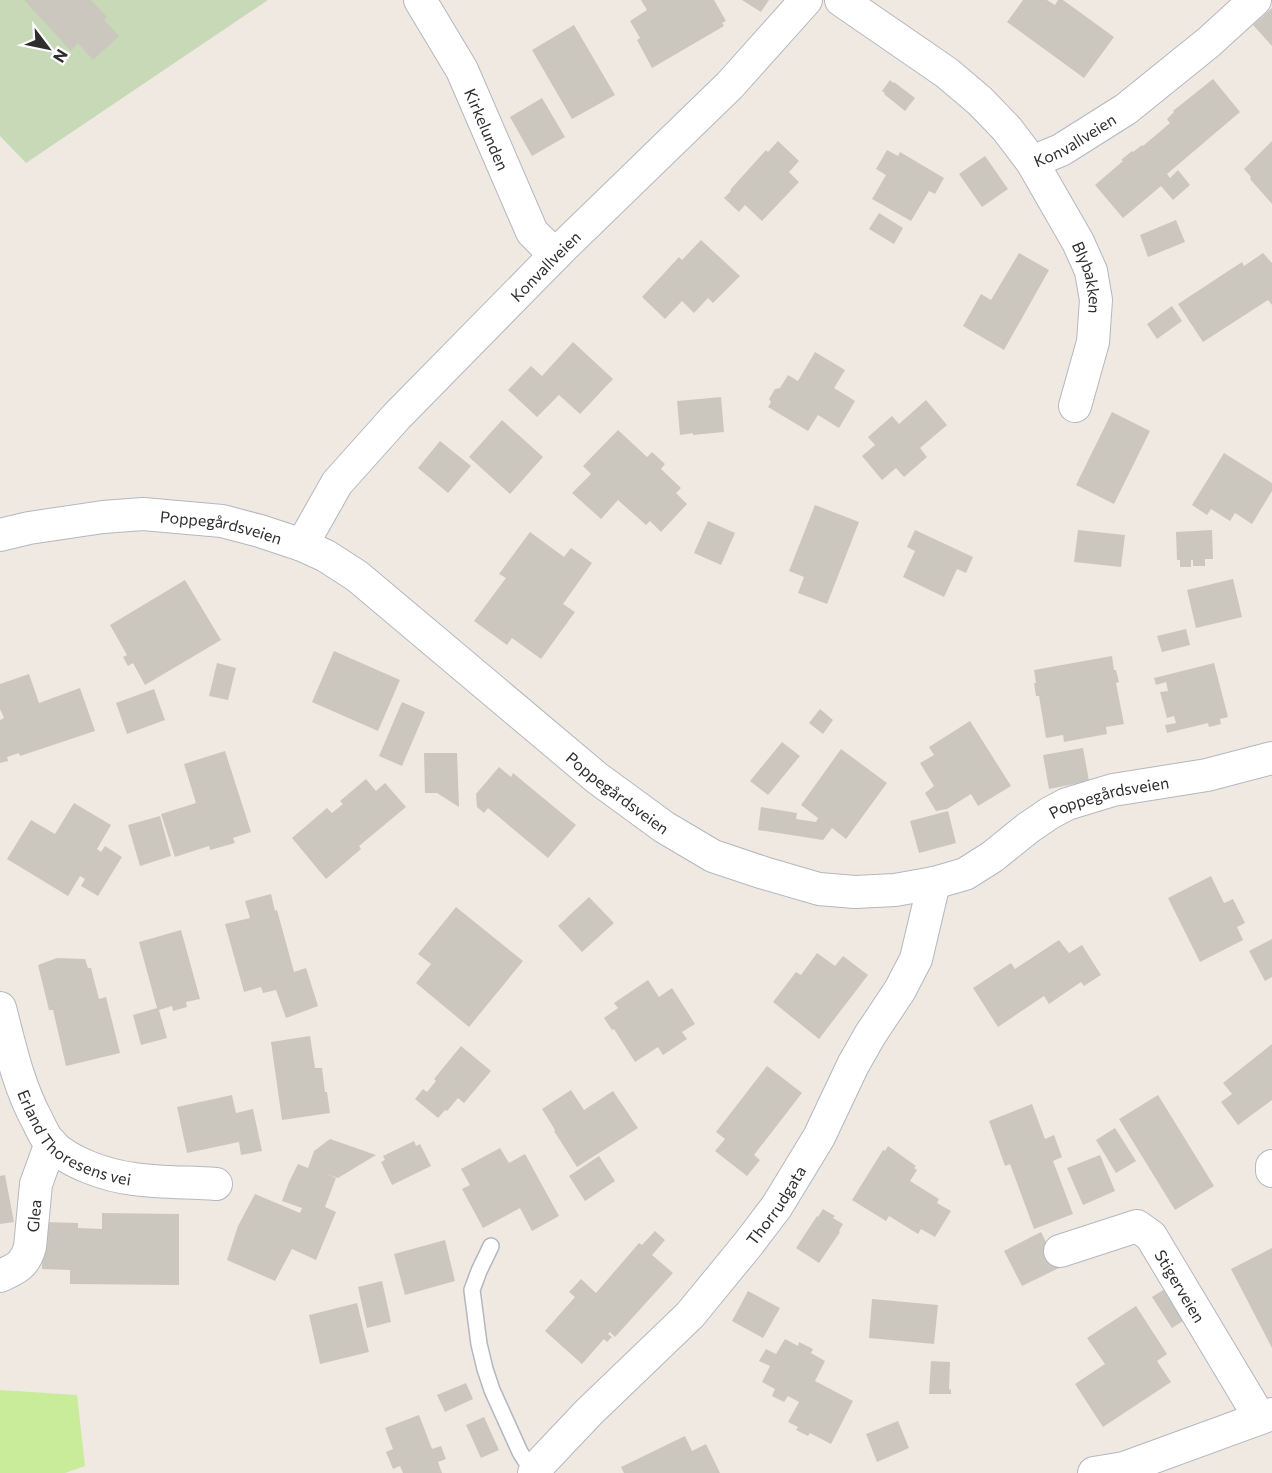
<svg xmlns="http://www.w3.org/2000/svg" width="1272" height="1473" viewBox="0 0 1272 1473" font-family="Commissioner,sans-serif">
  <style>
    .cemetery { fill: #c8d9b8 }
    .pitch { fill: #c9ec9a }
    .building { fill: #cbc7bf }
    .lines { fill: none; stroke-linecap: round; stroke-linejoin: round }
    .service-casing { stroke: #b4b7c1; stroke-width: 18 }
    .minor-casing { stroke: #b4b7c1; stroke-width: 34 }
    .service { stroke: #fff; stroke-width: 15 }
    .minor { stroke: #fff; stroke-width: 32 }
    .labels { text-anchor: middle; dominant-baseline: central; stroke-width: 5; stroke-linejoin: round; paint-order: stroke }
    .street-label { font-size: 16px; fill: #2e2e2e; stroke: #fff }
  </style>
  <rect width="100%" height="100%" fill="#efe9e1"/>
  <path class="cemetery" d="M 0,0 L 268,0 L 26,163 L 0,136 Z"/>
  <path class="pitch" d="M 0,1390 L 77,1395 L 85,1466 L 65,1473 L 0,1473 Z"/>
  <g class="building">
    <path d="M 24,0 L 91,0 L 107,17 L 104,20 L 119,36 L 93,60 L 78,43 L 71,51 Z"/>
    <path d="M 641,0 L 714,0 L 726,21 L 722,23 L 724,26 L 652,68 L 637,40 L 640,38 L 630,21 L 647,10 Z"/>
    <path d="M 742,0 L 769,0 L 761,12 Z"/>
    <path d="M 1023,0 L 1047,0 L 1055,5 L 1058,0 L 1063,0 L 1114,37 L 1084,78 L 1007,22 Z"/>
    <path d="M 1272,8 L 1272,46 L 1253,25 Z"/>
    <path d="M 574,25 L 615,95 L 572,119 L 532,50 Z"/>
    <path d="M 1213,79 L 1240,112 L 1167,174 L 1170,178 L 1178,170 L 1190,185 L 1173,200 L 1161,186 L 1123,218 L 1095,185 L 1123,161 L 1121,160 L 1132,151 L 1133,152 L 1142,145 L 1143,146 L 1170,123 L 1167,119 L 1174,112 L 1173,111 Z"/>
    <path d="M 890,80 L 893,83 L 894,82 L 915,98 L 905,111 L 884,94 L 885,93 L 882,91 Z"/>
    <path d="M 542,98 L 565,137 L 532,156 L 510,117 Z"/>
    <path d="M 778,141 L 799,161 L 789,172 L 799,182 L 762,221 L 745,205 L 739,212 L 724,198 L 731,191 L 730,190 L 766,150 L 768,152 Z"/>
    <path d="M 1272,141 L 1272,204 L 1250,179 L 1251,177 L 1244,169 Z"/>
    <path d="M 887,150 L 898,156 L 900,152 L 944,178 L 935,194 L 929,191 L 911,221 L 872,199 L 886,175 L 876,169 Z"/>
    <path d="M 985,156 L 1008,189 L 982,207 L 959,174 Z"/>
    <path d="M 879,213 L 903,228 L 894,244 L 869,229 Z"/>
    <path d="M 1176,220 L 1185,242 L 1148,257 L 1140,235 Z"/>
    <path d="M 701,240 L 740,276 L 713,303 L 708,298 L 694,313 L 682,301 L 665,319 L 642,297 L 679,257 L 682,260 Z"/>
    <path d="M 1019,253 L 1049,270 L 1004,350 L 963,326 L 981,294 L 991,300 Z"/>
    <path d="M 1263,253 L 1272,263 L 1272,305 L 1268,300 L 1203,342 L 1178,304 L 1242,262 L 1244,266 Z"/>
    <path d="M 1172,306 L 1182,321 L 1157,339 L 1147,324 Z"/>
    <path d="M 573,342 L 613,379 L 580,414 L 559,395 L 537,417 L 508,390 L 531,366 L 542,376 Z"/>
    <path d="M 815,352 L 845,370 L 834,388 L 855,401 L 839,428 L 818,415 L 808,431 L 768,407 L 771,402 L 769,399 L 775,389 L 780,388 L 788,375 L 798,381 Z"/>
    <path d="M 721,397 L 724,432 L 693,435 L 693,433 L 680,435 L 677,401 Z"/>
    <path d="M 926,400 L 947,425 L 920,448 L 927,457 L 904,477 L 896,468 L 882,480 L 862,456 L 875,445 L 868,437 L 892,416 L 899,424 Z"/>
    <path d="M 1112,412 L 1150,431 L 1114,504 L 1076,485 Z"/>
    <path d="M 502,420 L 543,457 L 510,494 L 469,457 Z"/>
    <path d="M 618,430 L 647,457 L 652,452 L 665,464 L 661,469 L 681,488 L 676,493 L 687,504 L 661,532 L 650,521 L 646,525 L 618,500 L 601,519 L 572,493 L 591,474 L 583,466 Z"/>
    <path d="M 440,441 L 471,466 L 448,493 L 418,468 Z"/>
    <path d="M 1224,453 L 1272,483 L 1272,491 L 1252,524 L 1235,513 L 1230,521 L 1211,509 L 1207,515 L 1192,505 Z"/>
    <path d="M 815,505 L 859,522 L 827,604 L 798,593 L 804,577 L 789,571 Z"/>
    <path d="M 708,521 L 735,533 L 721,565 L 694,553 Z"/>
    <path d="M 915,530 L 973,557 L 966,573 L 957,569 L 944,597 L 903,577 L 915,551 L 907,547 Z"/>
    <path d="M 1078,530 L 1125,535 L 1121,567 L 1074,562 Z"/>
    <path d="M 1212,530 L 1213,559 L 1205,559 L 1205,566 L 1193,566 L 1193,560 L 1191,560 L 1191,567 L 1180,567 L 1180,560 L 1177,560 L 1176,532 Z"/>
    <path d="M 530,532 L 564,557 L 571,548 L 592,563 L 563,604 L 575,612 L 541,659 L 512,638 L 507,645 L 474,621 L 506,578 L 499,574 Z"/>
    <path d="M 1233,579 L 1242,617 L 1196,628 L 1187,590 Z"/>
    <path d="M 185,580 L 221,640 L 145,685 L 133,663 L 128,666 L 123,657 L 127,655 L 110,625 Z"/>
    <path d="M 1186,629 L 1190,645 L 1162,652 L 1157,636 Z"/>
    <path d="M 334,651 L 400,680 L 378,731 L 312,702 Z"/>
    <path d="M 1112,656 L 1114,670 L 1116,670 L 1119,682 L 1116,683 L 1124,724 L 1106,727 L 1107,734 L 1064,742 L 1063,735 L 1046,738 L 1039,696 L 1036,696 L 1034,683 L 1036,683 L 1034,670 Z"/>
    <path d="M 217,663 L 236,668 L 228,700 L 209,696 Z"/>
    <path d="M 1214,663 L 1228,717 L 1220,719 L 1221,724 L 1209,727 L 1208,723 L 1167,733 L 1165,725 L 1176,723 L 1174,716 L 1167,718 L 1160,692 L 1168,691 L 1166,682 L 1156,685 L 1154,678 Z"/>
    <path d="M 29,674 L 39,703 L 80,688 L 95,731 L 20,756 L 19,753 L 7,757 L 8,761 L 0,763 L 0,720 L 4,718 L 0,709 L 0,684 Z"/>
    <path d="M 154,689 L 165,720 L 127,734 L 116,703 Z"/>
    <path d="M 402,702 L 425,712 L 402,766 L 379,756 Z"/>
    <path d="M 820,709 L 833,720 L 823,734 L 809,723 Z"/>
    <path d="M 970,721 L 1011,786 L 978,806 L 971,794 L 947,809 L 936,811 L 925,793 L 934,786 L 920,763 L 934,755 L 929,747 Z"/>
    <path d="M 782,742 L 800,756 L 768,795 L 750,781 Z"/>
    <path d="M 1083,748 L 1089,781 L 1049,789 L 1043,755 Z"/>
    <path d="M 841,749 L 887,783 L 846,839 L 832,828 L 823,840 L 758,830 L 761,807 L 797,813 L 796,819 L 816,822 L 818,818 L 801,805 Z"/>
    <path d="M 225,751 L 251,832 L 233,838 L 235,843 L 210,850 L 209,846 L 175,857 L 161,814 L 196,803 L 184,764 Z"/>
    <path d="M 424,753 L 457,753 L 459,807 L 437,793 L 425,793 Z"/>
    <path d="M 499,767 L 511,777 L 513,773 L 576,825 L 548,858 L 488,808 L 484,813 L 477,807 L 476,794 Z"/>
    <path d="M 366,779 L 376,791 L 385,783 L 406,807 L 359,846 L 361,849 L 326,879 L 292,838 L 327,808 L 332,813 L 343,804 L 340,801 Z"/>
    <path d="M 74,803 L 111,825 L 97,849 L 101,852 L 105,846 L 122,857 L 98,896 L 81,886 L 85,879 L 80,876 L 68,896 L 7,859 L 31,820 L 55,834 Z"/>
    <path d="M 948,811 L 956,843 L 919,853 L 910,821 Z"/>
    <path d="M 160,816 L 171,856 L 140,866 L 128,825 Z"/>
    <path d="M 1211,876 L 1224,903 L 1233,899 L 1245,923 L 1237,927 L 1243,940 L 1200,962 L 1168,898 Z"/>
    <path d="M 271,894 L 275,911 L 277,910 L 294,972 L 306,968 L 318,1006 L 286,1018 L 276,990 L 263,993 L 261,987 L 244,992 L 225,924 L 250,918 L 245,901 Z"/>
    <path d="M 589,897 L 614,923 L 582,952 L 558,926 Z"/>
    <path d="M 456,907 L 523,961 L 469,1027 L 416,983 L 431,964 L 418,954 Z"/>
    <path d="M 181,930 L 200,999 L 186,1002 L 187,1007 L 173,1011 L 172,1006 L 159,1010 L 167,1038 L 141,1045 L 133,1015 L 157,1008 L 139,942 Z"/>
    <path d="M 1272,939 L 1272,977 L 1265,981 L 1249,951 Z"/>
    <path d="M 1059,940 L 1069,953 L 1082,945 L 1101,975 L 1084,986 L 1081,982 L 1049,1004 L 1044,996 L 998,1027 L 973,988 L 1011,963 L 1015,969 Z"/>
    <path d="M 817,953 L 835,966 L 843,956 L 868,975 L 819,1039 L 773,1002 L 796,972 L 801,975 Z"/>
    <path d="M 57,958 L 85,959 L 88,968 L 91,968 L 99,999 L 106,997 L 120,1053 L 66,1066 L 53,1010 L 49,1010 L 38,965 Z"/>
    <path d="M 648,980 L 659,997 L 672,988 L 695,1024 L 682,1032 L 687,1039 L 663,1055 L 658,1047 L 635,1062 L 614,1029 L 612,1030 L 604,1018 L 618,1008 L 614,1003 Z"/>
    <path d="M 310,1036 L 315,1068 L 322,1068 L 325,1092 L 327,1092 L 330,1113 L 282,1120 L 271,1042 Z"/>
    <path d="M 1272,1044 L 1272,1100 L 1238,1125 L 1221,1102 L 1232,1094 L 1223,1083 Z"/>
    <path d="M 461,1046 L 491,1071 L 464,1103 L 458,1098 L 447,1111 L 445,1110 L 438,1118 L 415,1099 L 423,1089 L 427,1092 L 436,1081 L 434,1079 Z"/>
    <path d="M 767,1066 L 802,1093 L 754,1155 L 760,1160 L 747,1176 L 715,1151 L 725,1139 L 716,1132 Z"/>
    <path d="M 571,1090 L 584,1110 L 613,1091 L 638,1128 L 577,1167 L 554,1131 L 555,1130 L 542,1109 Z"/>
    <path d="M 232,1095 L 236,1113 L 253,1109 L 262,1151 L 241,1155 L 239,1142 L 187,1153 L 177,1107 Z"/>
    <path d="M 1158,1095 L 1214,1186 L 1175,1210 L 1119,1119 Z"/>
    <path d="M 1032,1104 L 1045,1139 L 1054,1135 L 1062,1157 L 1053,1161 L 1073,1214 L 1034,1229 L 1010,1164 L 1005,1166 L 989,1121 Z"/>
    <path d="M 1115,1128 L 1136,1161 L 1116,1173 L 1096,1140 Z"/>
    <path d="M 330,1139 L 376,1155 L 338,1178 L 327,1174 L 336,1178 L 325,1207 L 336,1212 L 316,1260 L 292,1249 L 275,1281 L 227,1260 L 238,1226 L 255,1194 L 300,1213 L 302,1208 L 282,1201 L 289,1182 L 298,1164 L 308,1168 L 314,1151 Z"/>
    <path d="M 414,1141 L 416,1146 L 420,1144 L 431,1166 L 392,1185 L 381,1162 L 385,1160 L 383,1156 Z"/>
    <path d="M 888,1146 L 916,1166 L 914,1168 L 917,1170 L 910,1181 L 939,1199 L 937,1203 L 951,1211 L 935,1237 L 921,1229 L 918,1234 L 889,1216 L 886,1221 L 852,1200 L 883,1150 L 885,1151 Z"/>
    <path d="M 500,1148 L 509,1163 L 525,1154 L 559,1216 L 532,1231 L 520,1208 L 483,1228 L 462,1189 L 470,1185 L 461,1169 Z"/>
    <path d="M 1100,1155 L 1115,1191 L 1083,1205 L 1067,1168 Z"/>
    <path d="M 599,1156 L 615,1181 L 585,1201 L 569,1176 Z"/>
    <path d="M 5,1175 L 14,1222 L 0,1224 L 0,1176 Z"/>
    <path d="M 823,1209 L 835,1216 L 833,1218 L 843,1224 L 839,1231 L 840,1232 L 819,1263 L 796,1248 L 817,1216 L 818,1217 Z"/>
    <path d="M 102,1213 L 179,1214 L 179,1285 L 70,1284 L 70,1270 L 42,1269 L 43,1222 L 78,1223 L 78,1228 L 102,1229 Z"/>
    <path d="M 655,1231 L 665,1240 L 652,1255 L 673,1273 L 615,1337 L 610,1332 L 608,1334 L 612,1337 L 607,1342 L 604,1339 L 582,1364 L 545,1331 L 575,1297 L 569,1292 L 581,1279 L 596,1293 L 639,1243 L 642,1245 Z"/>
    <path d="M 1041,1232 L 1059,1268 L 1022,1286 L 1004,1251 Z"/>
    <path d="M 445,1240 L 455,1281 L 405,1295 L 394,1254 Z"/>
    <path d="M 1272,1248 L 1272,1348 L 1231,1269 Z"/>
    <path d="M 382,1281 L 391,1322 L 367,1328 L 358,1287 Z"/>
    <path d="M 1168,1287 L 1188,1318 L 1172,1328 L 1152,1297 Z"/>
    <path d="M 748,1291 L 780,1308 L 763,1338 L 732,1321 Z"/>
    <path d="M 872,1299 L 938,1305 L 934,1344 L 869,1338 Z"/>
    <path d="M 357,1303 L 369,1352 L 320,1364 L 309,1315 Z"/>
    <path d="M 1136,1306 L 1167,1354 L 1157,1361 L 1171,1382 L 1103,1427 L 1075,1384 L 1105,1364 L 1087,1338 Z"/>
    <path d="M 785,1339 L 798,1346 L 799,1342 L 813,1349 L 811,1353 L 825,1361 L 815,1381 L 853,1401 L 831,1444 L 810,1433 L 808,1436 L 796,1430 L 798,1427 L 788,1422 L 799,1402 L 788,1396 L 784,1402 L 772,1396 L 775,1389 L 762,1382 L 770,1366 L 759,1361 L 766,1349 L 776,1354 Z"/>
    <path d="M 931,1361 L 950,1362 L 949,1389 L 951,1390 L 951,1394 L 929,1394 Z"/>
    <path d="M 466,1383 L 473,1399 L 445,1412 L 437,1395 Z"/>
    <path d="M 419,1415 L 432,1449 L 441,1446 L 446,1459 L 438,1462 L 442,1473 L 403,1473 L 400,1466 L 393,1469 L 386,1452 L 393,1449 L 385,1428 Z"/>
    <path d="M 484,1417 L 499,1450 L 481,1458 L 466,1425 Z"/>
    <path d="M 898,1421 L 909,1448 L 877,1462 L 866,1434 Z"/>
    <path d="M 685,1436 L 692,1451 L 706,1444 L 720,1473 L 624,1473 L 621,1467 Z"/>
  </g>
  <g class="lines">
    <g class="service-casing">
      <path id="service" d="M 491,1246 L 479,1271 L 472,1290 L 479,1344 L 485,1369 L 492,1390 L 520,1452 L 525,1460 L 536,1468"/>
    </g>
    <g class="minor-casing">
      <g id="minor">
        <path id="s1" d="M 420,0 L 462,70 L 532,232 L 555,255"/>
        <path id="s2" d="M 841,0 L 947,73 L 980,101 L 1007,129 L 1032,162 L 1078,242 L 1091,271 L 1096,300 L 1093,342 L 1075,406"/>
        <path id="s3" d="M 1032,162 L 1061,150 L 1126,109 L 1209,42 L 1255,0"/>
        <path id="s4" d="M 0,535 L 29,528 L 103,517 L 143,514 L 222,521 L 260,531 L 302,545 L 326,556 L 357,576 L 597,778 L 664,827 L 713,856 L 764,873 L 819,889 L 855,892 L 895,890 L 934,883 L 965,874 L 992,857 L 1028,828 L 1050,813 L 1067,804 L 1113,790 L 1207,775 L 1272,758"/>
        <path id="s5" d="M 302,545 L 337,483 L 397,416 L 562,248 L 730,85 L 806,0"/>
        <path id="s6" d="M 0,1008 C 10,1046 18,1085 37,1120 C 41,1128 45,1138 51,1144 C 69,1163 108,1176 134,1179 C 161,1183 189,1182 216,1184"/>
        <path d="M 1272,1166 L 1272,1171"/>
        <path id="s7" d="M 1060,1251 L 1137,1226 L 1151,1236 L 1260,1418"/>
        <path id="s8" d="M 0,1276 C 16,1269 25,1265 30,1247 L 36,1184 L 51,1143"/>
        <path id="s9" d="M 534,1473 L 536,1468 L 589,1412 L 690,1315 L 749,1243 L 777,1206 L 819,1137 L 853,1065 L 870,1035 L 900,990 L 916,959 L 934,883"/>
        <path d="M 1094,1473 L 1124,1468 L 1272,1414"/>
      </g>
    </g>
    <use href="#service" class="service"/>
    <use href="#minor" class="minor"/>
  </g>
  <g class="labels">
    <g class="street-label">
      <text stroke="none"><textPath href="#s1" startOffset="146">Kirkelunden</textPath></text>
      <text stroke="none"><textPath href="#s3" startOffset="48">Konvallveien</textPath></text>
      <text stroke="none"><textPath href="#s5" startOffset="372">Konvallveien</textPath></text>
      <text stroke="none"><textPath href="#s2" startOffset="382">Blybakken</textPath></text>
      <text stroke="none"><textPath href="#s4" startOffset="224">Poppegårdsveien</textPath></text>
      <text stroke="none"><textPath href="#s4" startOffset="710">Poppegårdsveien</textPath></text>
      <text stroke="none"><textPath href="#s4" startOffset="1250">Poppegårdsveien</textPath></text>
      <text stroke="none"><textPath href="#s6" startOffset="160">Erland Thoresens vei</textPath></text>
      <text stroke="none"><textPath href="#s9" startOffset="362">Thorrudgata</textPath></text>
      <text stroke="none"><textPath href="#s8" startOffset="75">Glea</textPath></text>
      <text stroke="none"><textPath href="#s7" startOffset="156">Stigerveien</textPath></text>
    </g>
  </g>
  <g transform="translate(48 48) rotate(122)" stroke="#ffffff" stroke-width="4.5" paint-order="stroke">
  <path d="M0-4.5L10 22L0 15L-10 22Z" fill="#2e2e2e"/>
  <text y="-9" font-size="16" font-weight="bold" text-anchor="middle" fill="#2e2e2e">N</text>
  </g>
</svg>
